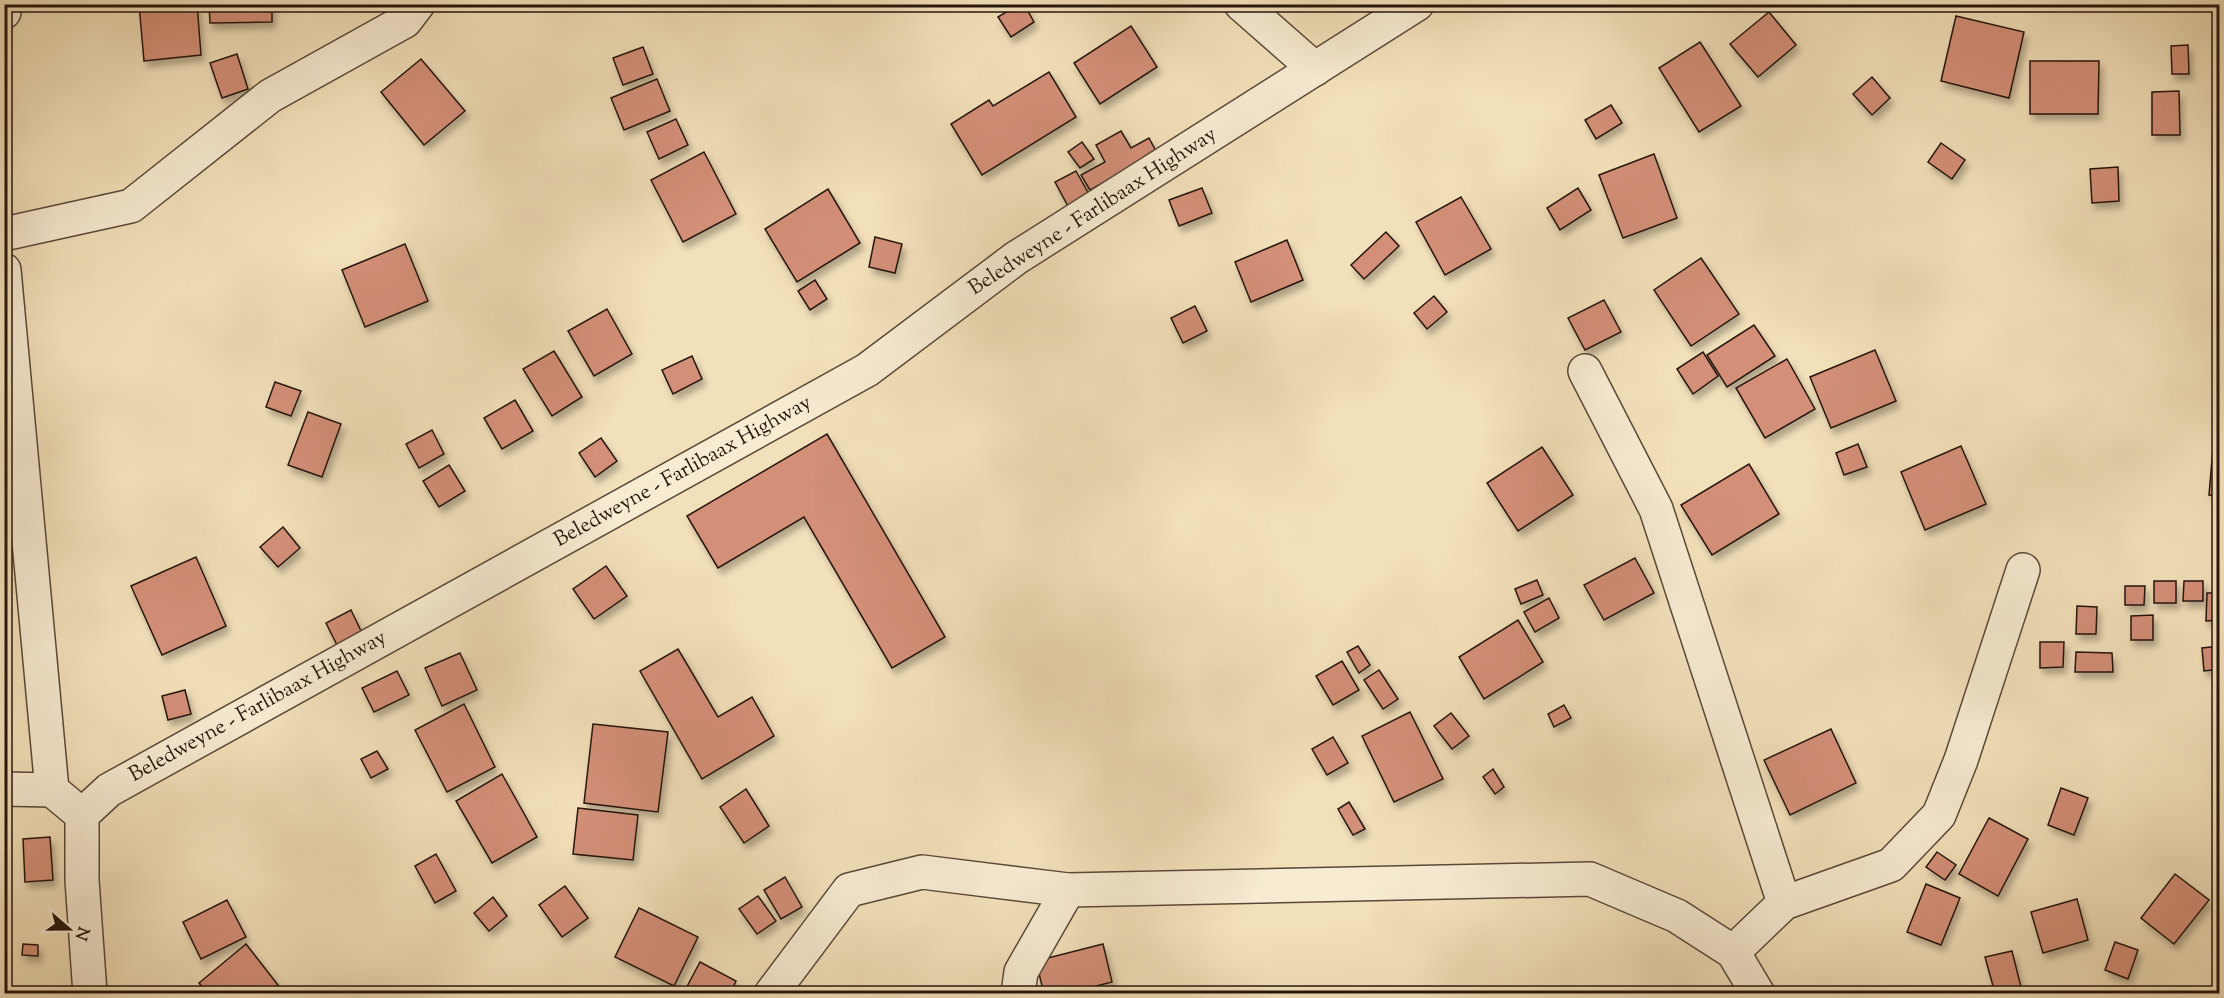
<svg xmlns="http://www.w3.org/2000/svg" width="2224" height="998" viewBox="0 0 2224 998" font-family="'Sorts Mill Goudy',serif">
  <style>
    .building { fill: #d38f78; stroke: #26160c; stroke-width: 1.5; filter: url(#shadow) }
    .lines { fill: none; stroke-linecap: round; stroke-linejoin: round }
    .minor-casing { stroke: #594838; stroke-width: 36 }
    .minor { stroke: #f7ebd2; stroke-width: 33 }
    .labels { text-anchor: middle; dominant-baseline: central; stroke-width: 4.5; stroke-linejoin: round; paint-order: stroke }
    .street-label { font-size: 21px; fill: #26160c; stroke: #f7ebd2 }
  </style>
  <defs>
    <filter id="shadow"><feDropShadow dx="3.5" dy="6" stdDeviation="3" flood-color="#0004"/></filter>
  </defs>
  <rect width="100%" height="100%" fill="#f2e0ba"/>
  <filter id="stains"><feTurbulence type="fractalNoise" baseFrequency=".00333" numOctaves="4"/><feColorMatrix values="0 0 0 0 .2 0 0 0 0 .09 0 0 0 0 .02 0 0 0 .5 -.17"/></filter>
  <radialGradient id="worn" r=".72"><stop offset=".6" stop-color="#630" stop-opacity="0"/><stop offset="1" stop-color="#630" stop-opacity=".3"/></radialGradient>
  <g class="building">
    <path d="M 139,4 L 197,4 L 201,55 L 144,61 Z"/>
    <path d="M 209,4 L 272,4 L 272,22 L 210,23 Z"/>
    <path d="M 1019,4 L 1024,4 L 1034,22 L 1011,37 L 998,17 Z"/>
    <path d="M 1769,12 L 1796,45 L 1758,77 L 1730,44 Z"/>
    <path d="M 1956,16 L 2024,32 L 2009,98 L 1941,81 Z"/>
    <path d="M 1131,26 L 1157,67 L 1100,104 L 1074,63 Z"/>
    <path d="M 1700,42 L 1741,106 L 1699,132 L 1659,68 Z"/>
    <path d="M 2188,45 L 2189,74 L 2172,74 L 2171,46 Z"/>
    <path d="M 643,47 L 653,74 L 623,85 L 613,58 Z"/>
    <path d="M 237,54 L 248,89 L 222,98 L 210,63 Z"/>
    <path d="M 421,59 L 465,111 L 424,145 L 381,92 Z"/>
    <path d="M 2030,61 L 2099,61 L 2098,114 L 2030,114 Z"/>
    <path d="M 1049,72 L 1076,117 L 982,175 L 951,124 L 989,100 L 993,106 Z"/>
    <path d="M 1872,77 L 1890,98 L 1872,115 L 1853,94 Z"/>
    <path d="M 657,79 L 670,111 L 624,130 L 611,98 Z"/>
    <path d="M 2179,91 L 2180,135 L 2152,135 L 2152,92 Z"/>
    <path d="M 1611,105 L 1622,123 L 1596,139 L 1585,120 Z"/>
    <path d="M 676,119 L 688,145 L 659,159 L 647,132 Z"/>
    <path d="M 1121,131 L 1131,148 L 1149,138 L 1157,153 L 1090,190 L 1081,175 L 1105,162 L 1096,145 Z"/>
    <path d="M 1082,142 L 1094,159 L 1080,168 L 1068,152 Z"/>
    <path d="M 1941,143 L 1965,160 L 1952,179 L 1928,162 Z"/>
    <path d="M 704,152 L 736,214 L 683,242 L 651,180 Z"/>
    <path d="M 1654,154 L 1677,218 L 1623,238 L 1599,175 Z"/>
    <path d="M 2118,167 L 2119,201 L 2092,203 L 2090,169 Z"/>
    <path d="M 1076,171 L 1090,196 L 1069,208 L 1055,182 Z"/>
    <path d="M 1202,188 L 1212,213 L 1179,226 L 1169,200 Z"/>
    <path d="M 1578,188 L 1591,210 L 1560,230 L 1547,208 Z"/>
    <path d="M 828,189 L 860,243 L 797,282 L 765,229 Z"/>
    <path d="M 1461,197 L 1491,249 L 1445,275 L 1416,222 Z"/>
    <path d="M 1386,232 L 1399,246 L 1364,279 L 1351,265 Z"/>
    <path d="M 875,237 L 902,244 L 895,273 L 869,267 Z"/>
    <path d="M 1287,240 L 1303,280 L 1251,302 L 1235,262 Z"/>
    <path d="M 405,244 L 428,301 L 365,327 L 342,270 Z"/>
    <path d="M 1701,258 L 1739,314 L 1691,346 L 1654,290 Z"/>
    <path d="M 815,280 L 827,299 L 810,310 L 798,291 Z"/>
    <path d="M 1434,296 L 1447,312 L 1427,329 L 1414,313 Z"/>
    <path d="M 1604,300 L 1621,332 L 1585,350 L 1568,318 Z"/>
    <path d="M 1195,306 L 1207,331 L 1183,343 L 1171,318 Z"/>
    <path d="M 607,309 L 632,354 L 594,376 L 568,331 Z"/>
    <path d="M 1754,325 L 1775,356 L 1727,387 L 1707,355 Z"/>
    <path d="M 1875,350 L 1896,401 L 1831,428 L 1810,377 Z"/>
    <path d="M 554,351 L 582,397 L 552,416 L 523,369 Z"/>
    <path d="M 1703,352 L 1718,376 L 1693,394 L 1677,369 Z"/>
    <path d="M 692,356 L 702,379 L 673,394 L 662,370 Z"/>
    <path d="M 1787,359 L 1815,409 L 1765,438 L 1736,388 Z"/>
    <path d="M 275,382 L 301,391 L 291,416 L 266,407 Z"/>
    <path d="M 515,400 L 533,431 L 502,449 L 484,418 Z"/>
    <path d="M 308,412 L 341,424 L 322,477 L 288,465 Z"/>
    <path d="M 432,430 L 444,454 L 419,468 L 406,444 Z"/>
    <path d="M 827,434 L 945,637 L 892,668 L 804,517 L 718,568 L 687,516 Z"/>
    <path d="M 601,438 L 617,461 L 595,477 L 579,453 Z"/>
    <path d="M 1858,444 L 1867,467 L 1844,475 L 1836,453 Z"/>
    <path d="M 1961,446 L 1986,504 L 1925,530 L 1901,472 Z"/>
    <path d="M 1542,447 L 1573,495 L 1518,531 L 1487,483 Z"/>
    <path d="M 2213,448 L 2220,448 L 2220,496 L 2209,495 Z"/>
    <path d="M 1749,464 L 1779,514 L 1712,555 L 1681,505 Z"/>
    <path d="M 449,465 L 465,491 L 439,507 L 423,481 Z"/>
    <path d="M 4,519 L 17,519 L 18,546 L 4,546 Z"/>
    <path d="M 283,527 L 300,548 L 278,567 L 260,547 Z"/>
    <path d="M 196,557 L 226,626 L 162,655 L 131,586 Z"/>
    <path d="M 1635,558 L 1654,593 L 1604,620 L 1584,585 Z"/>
    <path d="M 606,566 L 627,596 L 594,619 L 573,589 Z"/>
    <path d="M 1537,580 L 1543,595 L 1521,604 L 1515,589 Z"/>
    <rect x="2154" y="581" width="22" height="22"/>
    <path d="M 2184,581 L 2203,581 L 2203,601 L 2183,601 Z"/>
    <path d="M 2125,586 L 2145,586 L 2144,605 L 2125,605 Z"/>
    <path d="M 2207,593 L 2220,593 L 2220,620 L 2206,621 Z"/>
    <path d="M 1549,598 L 1559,618 L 1535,632 L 1524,612 Z"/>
    <path d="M 2077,606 L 2097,607 L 2096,634 L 2076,634 Z"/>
    <path d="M 351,610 L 362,633 L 337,645 L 326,623 Z"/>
    <path d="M 2153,615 L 2153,640 L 2131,640 L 2131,616 Z"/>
    <path d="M 1518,620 L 1543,662 L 1484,699 L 1459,657 Z"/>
    <path d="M 2040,642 L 2064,642 L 2063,667 L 2040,668 Z"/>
    <path d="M 1358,646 L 1370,665 L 1359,673 L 1347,652 Z"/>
    <path d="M 2220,646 L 2220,669 L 2204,671 L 2202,648 Z"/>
    <path d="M 678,649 L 718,717 L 752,697 L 774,736 L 702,779 L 640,671 Z"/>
    <path d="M 2076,652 L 2112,653 L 2113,672 L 2075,672 Z"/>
    <path d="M 460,653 L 477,690 L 442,706 L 425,668 Z"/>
    <path d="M 1342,661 L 1359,690 L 1333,705 L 1316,676 Z"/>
    <path d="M 1379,670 L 1398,699 L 1383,709 L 1364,680 Z"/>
    <path d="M 397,671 L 409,695 L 374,712 L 362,688 Z"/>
    <path d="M 185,690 L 191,714 L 168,720 L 162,696 Z"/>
    <path d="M 464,704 L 495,767 L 447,792 L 415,730 Z"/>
    <path d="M 1564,705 L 1571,718 L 1554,727 L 1548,714 Z"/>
    <path d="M 1410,712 L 1443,779 L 1394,802 L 1362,736 Z"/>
    <path d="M 1451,713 L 1469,736 L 1452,749 L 1434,726 Z"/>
    <path d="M 593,724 L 668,732 L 658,812 L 584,803 Z"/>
    <path d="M 1831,729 L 1856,783 L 1790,815 L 1764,760 Z"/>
    <path d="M 1333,737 L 1348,763 L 1327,775 L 1312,749 Z"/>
    <path d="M 377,751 L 388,769 L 371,778 L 361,759 Z"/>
    <path d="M 1493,769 L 1504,787 L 1495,794 L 1483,777 Z"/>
    <path d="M 502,774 L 537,837 L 492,863 L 456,801 Z"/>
    <path d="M 2061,788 L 2088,798 L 2074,835 L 2048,825 Z"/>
    <path d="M 746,789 L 769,826 L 744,843 L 720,807 Z"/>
    <path d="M 1349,802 L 1365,829 L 1353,835 L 1338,809 Z"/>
    <path d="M 578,808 L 638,815 L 633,860 L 573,854 Z"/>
    <path d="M 1989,818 L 2028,839 L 1998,896 L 1959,874 Z"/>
    <path d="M 50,837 L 53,880 L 25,882 L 23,839 Z"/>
    <path d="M 1937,852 L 1956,865 L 1945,880 L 1926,867 Z"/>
    <path d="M 436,854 L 456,891 L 435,903 L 415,866 Z"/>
    <path d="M 2175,874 L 2209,900 L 2174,944 L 2141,918 Z"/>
    <path d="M 785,877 L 802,907 L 781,919 L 764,890 Z"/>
    <path d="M 1926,884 L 1960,898 L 1941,945 L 1907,932 Z"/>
    <path d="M 565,886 L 588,918 L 562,937 L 539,905 Z"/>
    <path d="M 758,896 L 776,921 L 757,934 L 739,909 Z"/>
    <path d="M 493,897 L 507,916 L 489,931 L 474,913 Z"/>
    <path d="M 2077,899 L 2088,940 L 2043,953 L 2031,912 Z"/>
    <path d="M 227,900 L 246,937 L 201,959 L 183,922 Z"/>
    <path d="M 639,908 L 698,937 L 674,986 L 615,957 Z"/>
    <path d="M 2115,942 L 2138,950 L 2128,979 L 2105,970 Z"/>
    <path d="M 23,944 L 38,945 L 38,956 L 22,955 Z"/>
    <path d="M 246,944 L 285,994 L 208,994 L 199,983 Z"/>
    <path d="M 1103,944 L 1112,982 L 1065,994 L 1044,994 L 1036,961 Z"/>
    <path d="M 2012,951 L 2021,987 L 1995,993 L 1985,957 Z"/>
    <path d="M 700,962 L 736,981 L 730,994 L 683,994 Z"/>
  </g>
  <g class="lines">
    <g class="minor-casing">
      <g id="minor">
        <path d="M 1241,4 L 1315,69"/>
        <path d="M 4,12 L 5,4"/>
        <path d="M 4,234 L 131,206 L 270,96 L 405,21 L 418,4"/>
        <path d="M 4,270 L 52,790 L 82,815"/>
        <path d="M 1585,371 L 1656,509 L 1784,903"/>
        <path d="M 4,789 L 52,790"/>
        <path d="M 1733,952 L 1784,903 L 1891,865 L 1939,815 L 1961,760 L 2023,570"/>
        <path d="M 90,994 L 82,880 L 82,815 L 109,790 L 867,370 L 1016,258 L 1417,4"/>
        <path d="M 771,994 L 849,890 L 922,872 L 1068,890 L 1590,879 L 1677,916 L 1733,952 L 1758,994"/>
        <path d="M 1018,994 L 1021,972 L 1068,890"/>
      </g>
    </g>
    <use href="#minor" class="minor"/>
  </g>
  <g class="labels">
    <g class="street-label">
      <text transform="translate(1093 212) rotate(-33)">Beledweyne - Farlibaax Highway</text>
      <text transform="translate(683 472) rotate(-29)">Beledweyne - Farlibaax Highway</text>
      <text transform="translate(258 707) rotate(-29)">Beledweyne - Farlibaax Highway</text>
    </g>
  </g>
  <rect width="2224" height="998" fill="none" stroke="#f2e0ba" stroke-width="24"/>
  <rect x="6" y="6" width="2212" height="986" fill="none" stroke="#26160c" stroke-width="3"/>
  <rect x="12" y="12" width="2200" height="974" fill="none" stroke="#26160c" stroke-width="1.5"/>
  <g transform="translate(69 929) rotate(110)" stroke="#f7ebd2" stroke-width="4.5" paint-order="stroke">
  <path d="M0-4.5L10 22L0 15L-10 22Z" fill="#26160c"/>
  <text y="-9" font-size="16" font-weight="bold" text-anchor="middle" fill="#26160c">N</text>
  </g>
  <rect width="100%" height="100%" filter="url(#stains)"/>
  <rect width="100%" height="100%" fill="url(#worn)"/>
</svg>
